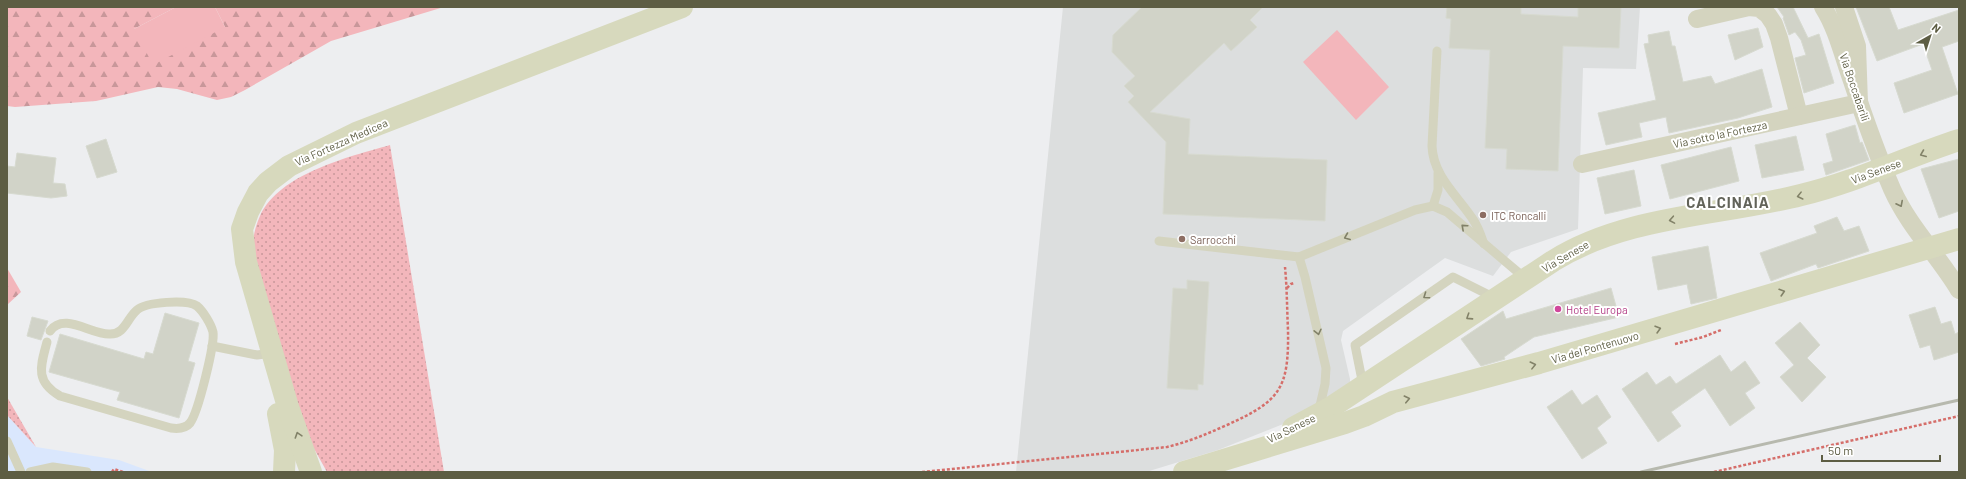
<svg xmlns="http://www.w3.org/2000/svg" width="1966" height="479" viewBox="0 0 1966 479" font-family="Barlow,sans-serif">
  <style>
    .education { fill: #dcdede }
    .medical { fill: #dae7fd }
    .grass { fill: url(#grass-dots) }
    .forest { fill: url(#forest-firs) }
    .pitch { fill: #f3b6bb }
    .building { fill: #d1d3c8; stroke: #d7dad0 }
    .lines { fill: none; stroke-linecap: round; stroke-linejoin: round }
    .path { stroke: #d56e6a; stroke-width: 2.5; stroke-dasharray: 3 2; stroke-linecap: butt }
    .lane { stroke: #d4d4bf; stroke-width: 9 }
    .street { stroke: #d4d4bf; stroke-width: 18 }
    .secondary { stroke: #d7d9bd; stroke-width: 22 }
    .rail { stroke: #b7b9ae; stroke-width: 3 }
    .oneway { stroke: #828268 }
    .oneway2 { stroke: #818168 }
    .education-dot { fill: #8d6e63; stroke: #fff; stroke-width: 1.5 }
    .hotel-dot { fill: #d1479c; stroke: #fff; stroke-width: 1.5 }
    .labels { text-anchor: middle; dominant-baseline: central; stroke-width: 4; stroke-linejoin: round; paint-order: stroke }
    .street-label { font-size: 11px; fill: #5d5d43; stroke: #fff }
    .education-label { font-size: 11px; fill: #785e54; stroke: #fff; text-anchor: start }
    .hotel-label { font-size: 11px; fill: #b23c85; stroke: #fff; text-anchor: start }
    .district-label { font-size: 15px; font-weight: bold; letter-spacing: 1px; fill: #626359; stroke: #fff }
  </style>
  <defs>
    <pattern id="grass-dots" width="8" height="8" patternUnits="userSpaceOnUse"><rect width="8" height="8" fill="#f3b6bb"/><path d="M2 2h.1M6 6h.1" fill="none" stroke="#c8979a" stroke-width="1.8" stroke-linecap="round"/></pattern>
    <pattern id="forest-firs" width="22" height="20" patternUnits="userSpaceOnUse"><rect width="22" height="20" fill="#f3b6bb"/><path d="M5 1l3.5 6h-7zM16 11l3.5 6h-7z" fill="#c8979a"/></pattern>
  </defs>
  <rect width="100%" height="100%" fill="#edeef0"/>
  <path class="education" d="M 1063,7 L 1640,7 L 1636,69 L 1583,68 L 1578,229 L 1511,252 L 1493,276 L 1445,258 L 1343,331 L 1341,340 L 1350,379 L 1350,390 L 1301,417 L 1218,450 L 1146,472 L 1016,472 Z"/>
  <path class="medical" d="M 7,415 L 36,447 L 119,460 L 152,472 L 7,472 Z"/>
  <g class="grass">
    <path d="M 390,145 L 444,472 L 327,472 L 312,445 L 301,418 L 252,249 C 253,238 255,227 260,216 C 280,173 349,157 390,145 Z"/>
    <path d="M 7,397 L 36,447 L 7,415 Z"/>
  </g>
  <g class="forest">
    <path d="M 7,7 L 176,7 L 134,29 L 225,27 L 215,7 L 444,7 L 331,41 L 245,90 L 231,97 L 217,100 L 177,89 L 158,87 L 96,101 L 15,107 L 7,106 Z"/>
    <path d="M 7,268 L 21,292 L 7,305 Z"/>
  </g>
  <g class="pitch">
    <path d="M 176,7 L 215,7 L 225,27 L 153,65 L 134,29 Z"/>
    <path d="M 1337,30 L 1389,87 L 1356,120 L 1303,62 Z"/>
  </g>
  <g class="building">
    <path d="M 1142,7 L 1263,7 L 1250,20 L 1257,27 L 1231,51 L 1224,43 L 1150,112 L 1190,119 L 1188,154 L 1327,160 L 1325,221 L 1163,214 L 1166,142 L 1128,102 L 1134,96 L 1124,86 L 1135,76 L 1112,52 L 1113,35 Z"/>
    <path d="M 1447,7 L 1521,7 L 1521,14 L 1578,17 L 1578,7 L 1621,7 L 1619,48 L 1563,46 L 1558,171 L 1506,169 L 1507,149 L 1485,148 L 1490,50 L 1449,48 L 1451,19 L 1446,18 Z"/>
    <path d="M 1777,7 L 1793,7 L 1808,38 L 1819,34 L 1834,83 L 1804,93 L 1795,58 L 1806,55 L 1801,40 L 1795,32 L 1789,35 L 1783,18 L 1784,17 Z"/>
    <path d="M 1856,7 L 1889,7 L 1898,30 L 1959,10 L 1959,41 L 1942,47 L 1958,94 L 1904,113 L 1894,83 L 1932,70 L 1923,44 L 1877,61 Z"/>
    <path d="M 1758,28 L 1763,47 L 1735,60 L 1728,35 Z"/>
    <path d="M 1669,31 L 1672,46 L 1675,46 L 1683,82 L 1711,76 L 1715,84 L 1762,69 L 1772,107 L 1738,118 L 1669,133 L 1666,117 L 1639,123 L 1642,137 L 1606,145 L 1598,113 L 1656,100 L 1644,44 L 1649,43 L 1648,35 Z"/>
    <path d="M 1855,125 L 1860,143 L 1862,142 L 1869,160 L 1826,175 L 1823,164 L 1833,161 L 1826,134 Z"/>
    <path d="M 1796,136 L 1804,170 L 1762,178 L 1755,145 Z"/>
    <path d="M 106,139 L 117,172 L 97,178 L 86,146 Z"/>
    <path d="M 1731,147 L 1739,181 L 1670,199 L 1661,165 Z"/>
    <path d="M 17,153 L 56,158 L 53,183 L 65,184 L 67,196 L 51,198 L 7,193 L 7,166 L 15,167 Z"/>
    <path d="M 1959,159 L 1959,211 L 1939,218 L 1921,169 Z"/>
    <path d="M 1634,170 L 1641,206 L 1605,214 L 1597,178 Z"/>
    <path d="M 1837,217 L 1844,231 L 1859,226 L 1869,251 L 1818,268 L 1816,264 L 1771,281 L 1760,253 L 1817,233 L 1814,226 Z"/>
    <path d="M 1708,246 L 1717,298 L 1691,304 L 1687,284 L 1658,290 L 1652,257 Z"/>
    <path d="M 1187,280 L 1209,282 L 1203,385 L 1198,384 L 1198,390 L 1167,388 L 1173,288 L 1187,289 Z"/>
    <path d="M 1611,288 L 1619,317 L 1534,337 L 1504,357 L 1505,359 L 1481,366 L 1461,339 L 1503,311 L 1506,319 Z"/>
    <path d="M 1935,307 L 1941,324 L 1951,321 L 1955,334 L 1959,332 L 1959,352 L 1934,360 L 1930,345 L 1920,348 L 1909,315 Z"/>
    <path d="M 165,313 L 199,323 L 188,361 L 195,363 L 179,418 L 117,400 L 120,392 L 49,372 L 60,334 L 144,359 L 146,352 L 153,354 Z"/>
    <path d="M 32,317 L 48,321 L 41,340 L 27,336 Z"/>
    <path d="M 1800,322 L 1820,345 L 1807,358 L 1826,377 L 1802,402 L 1780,377 L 1794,365 L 1775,343 Z"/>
    <path d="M 1720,355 L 1731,372 L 1745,361 L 1760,383 L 1745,393 L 1755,408 L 1730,426 L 1705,388 L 1671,412 L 1681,426 L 1658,442 L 1622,389 L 1647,372 L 1656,385 L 1670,376 L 1676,384 Z"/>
    <path d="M 1572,390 L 1582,405 L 1597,395 L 1611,417 L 1597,428 L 1607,443 L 1582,459 L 1547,407 Z"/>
  </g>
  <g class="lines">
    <g class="path">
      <path d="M 1287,288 L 1291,284 L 1294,283"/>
      <path d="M 1675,344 L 1703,337 L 1721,330"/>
      <path d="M 112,472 L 114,469 L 123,472"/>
      <path d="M 922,472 L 1167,447 C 1188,442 1207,434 1227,425 C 1280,401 1289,389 1288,330 C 1287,309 1287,288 1285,267"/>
      <path d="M 1714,472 L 1959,416"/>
    </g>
    <g class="lane">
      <path d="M 1437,51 L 1432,146 C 1433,177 1459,197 1474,221 C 1479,229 1481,236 1484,244"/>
      <path d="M 1433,206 L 1438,190 L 1438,173"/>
      <path d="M 1159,241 L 1299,257"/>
      <path d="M 47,342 C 41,365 34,381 60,396 L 171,428 C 178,429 185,429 190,423 C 198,413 215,344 213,332 C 211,324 203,311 197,306 C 187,299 146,302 137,310 C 127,318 125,335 109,334 C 90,334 64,312 50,331"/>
      <path d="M 212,346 L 257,355 L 273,353"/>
      <path d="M 1363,385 L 1355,345 L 1453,277 L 1495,298"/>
      <path d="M 1319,410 L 1325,384 L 1326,368 L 1305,277 L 1299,257 L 1415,210 L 1433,206 L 1447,212 L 1526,279"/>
      <path d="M 7,441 L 21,472"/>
      <path d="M 30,472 L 53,467 L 87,472"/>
    </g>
    <g class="street">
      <path d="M 1823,7 C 1837,29 1843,56 1852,81 C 1864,117 1877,154 1892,189 C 1909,227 1938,255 1959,290"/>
      <path d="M 1697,19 L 1749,7 L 1759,8 L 1768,15 L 1774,24 L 1779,38 L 1799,116"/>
      <path d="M 1582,164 L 1859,103 L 1857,46 L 1844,7"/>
    </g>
    <g class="secondary">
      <path d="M 278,414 L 285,450 L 284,472"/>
      <path d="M 1293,428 L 1330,408 L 1553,261 C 1627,215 1719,216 1801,195 C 1856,182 1906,157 1959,140"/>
      <path d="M 311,472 L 288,407 L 246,262 L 242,229 L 248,212 L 258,193 L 268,182 L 289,166 L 356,133 L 682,7"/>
      <path d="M 1184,472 L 1345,423 L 1364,416 L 1393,402 L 1539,363 L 1959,239"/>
    </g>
    <path class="rail" d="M 1641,472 L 1959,400"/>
  </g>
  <defs><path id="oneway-chevron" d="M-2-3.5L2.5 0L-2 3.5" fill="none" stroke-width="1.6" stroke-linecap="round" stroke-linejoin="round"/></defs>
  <g class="oneway">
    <use href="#oneway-chevron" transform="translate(1923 154) rotate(158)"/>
    <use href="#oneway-chevron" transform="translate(1800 196) rotate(166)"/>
    <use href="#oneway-chevron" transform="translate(1672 220) rotate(170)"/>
    <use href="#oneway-chevron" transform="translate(1782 292) rotate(-17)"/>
    <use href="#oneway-chevron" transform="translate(1469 317) rotate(147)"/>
    <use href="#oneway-chevron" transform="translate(1658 329) rotate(-16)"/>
    <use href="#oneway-chevron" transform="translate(1533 365) rotate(-14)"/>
    <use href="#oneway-chevron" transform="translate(1407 399) rotate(-13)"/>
    <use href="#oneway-chevron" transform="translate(298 435) rotate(-108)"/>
  </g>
  <g class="oneway2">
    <use href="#oneway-chevron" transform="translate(1900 204) rotate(63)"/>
    <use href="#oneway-chevron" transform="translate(1464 227) rotate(-138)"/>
    <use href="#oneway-chevron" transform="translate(1347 237) rotate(158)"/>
    <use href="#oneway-chevron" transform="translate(1426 296) rotate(145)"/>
    <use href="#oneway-chevron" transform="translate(1318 332) rotate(77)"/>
  </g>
  <g class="education-dot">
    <circle cx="1483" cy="215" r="4"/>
    <circle cx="1182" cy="239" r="4"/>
  </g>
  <circle class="hotel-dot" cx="1558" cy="309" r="4"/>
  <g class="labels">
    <g class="street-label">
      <text transform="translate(1855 87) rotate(71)">Via Boccabarili</text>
      <text transform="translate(1720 134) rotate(-12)">Via sotto la Fortezza</text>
      <text transform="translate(341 142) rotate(-24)">Via Fortezza Medicea</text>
      <text transform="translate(1876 171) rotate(-20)">Via Senese</text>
      <text transform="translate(1565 256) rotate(-30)">Via Senese</text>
      <text transform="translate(1595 347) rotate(-16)">Via del Pontenuovo</text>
      <text transform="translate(1291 428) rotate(-26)">Via Senese</text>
    </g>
    <g class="education-label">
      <text x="1491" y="215">ITC Roncalli</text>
      <text x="1190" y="239">Sarrocchi</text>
    </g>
    <g class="hotel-label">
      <text x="1566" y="309">Hotel Europa</text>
    </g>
    <g class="district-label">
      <text x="1728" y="202">CALCINAIA</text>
    </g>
  </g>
  <rect width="1966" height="479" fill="none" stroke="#5d5d43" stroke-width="16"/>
  <g transform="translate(1930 36) rotate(39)" stroke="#ffffff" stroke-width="3" paint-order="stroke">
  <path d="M0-3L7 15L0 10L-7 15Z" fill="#5d5d43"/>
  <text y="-6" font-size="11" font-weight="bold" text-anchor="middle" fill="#5d5d43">N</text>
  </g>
  <path d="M1822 455v6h118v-6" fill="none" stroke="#5d5d43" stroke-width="2"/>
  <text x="1828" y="455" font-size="12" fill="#5d5d43" stroke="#ffffff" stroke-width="3" paint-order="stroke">50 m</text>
</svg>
